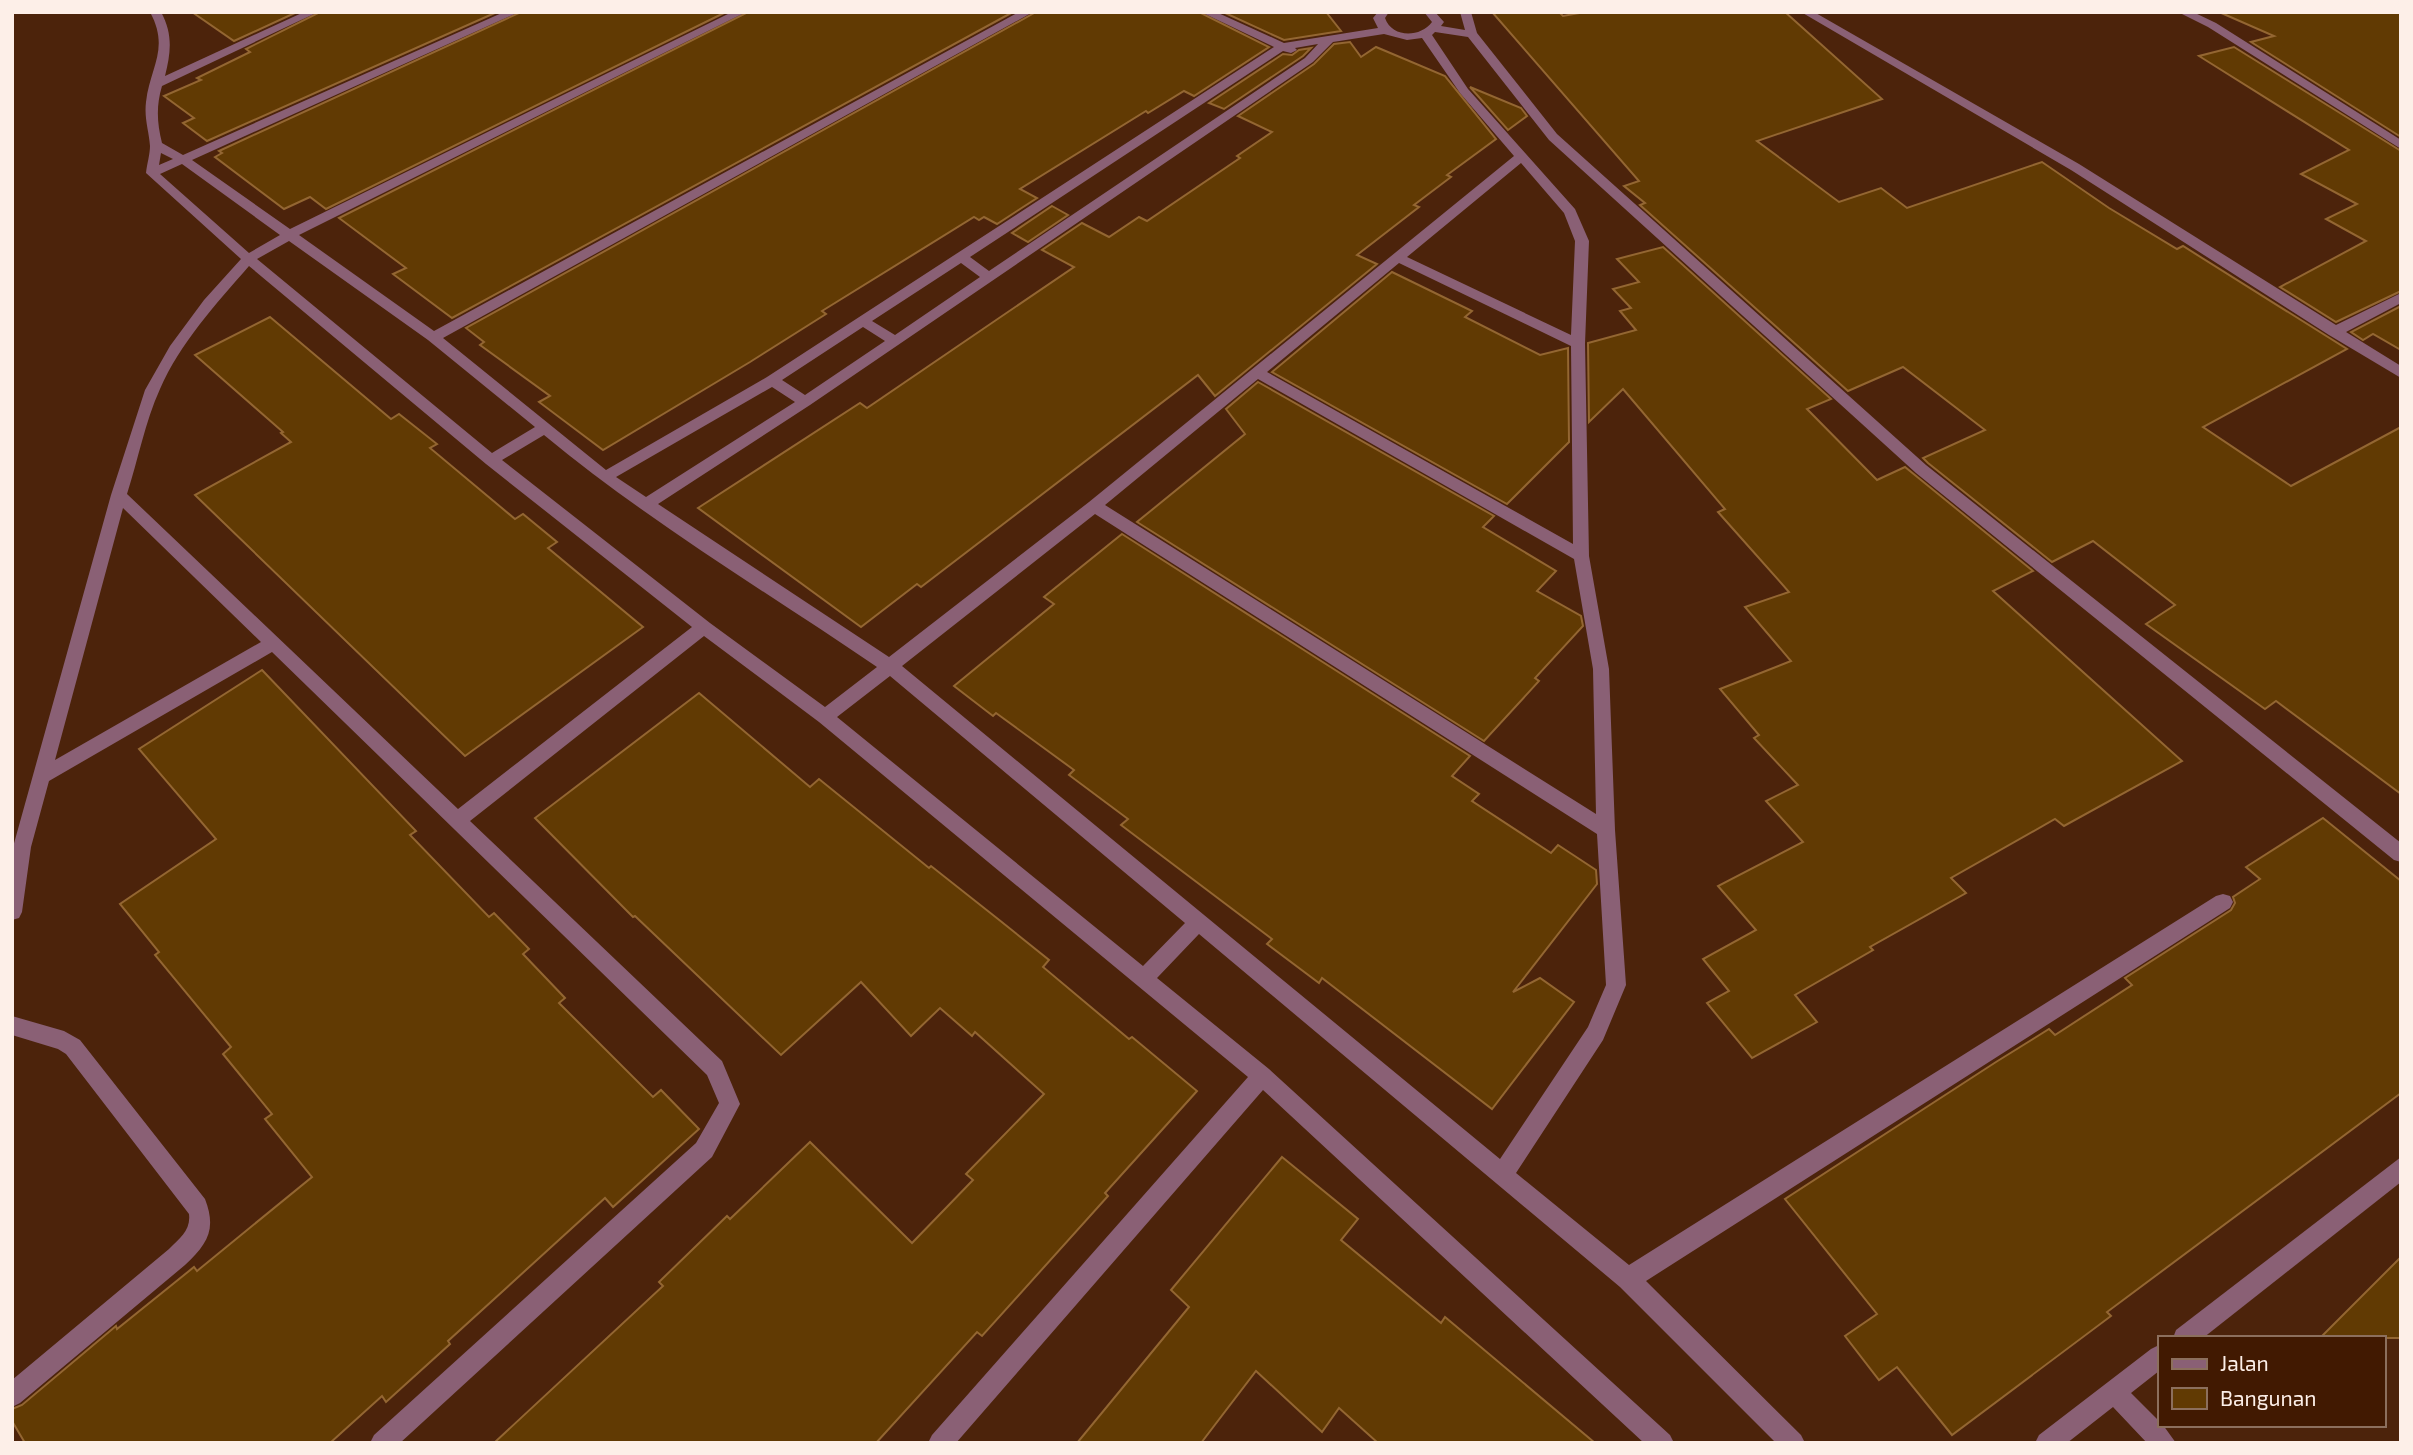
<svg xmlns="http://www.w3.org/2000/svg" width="2413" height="1455" viewBox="0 0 2413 1455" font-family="'Exo 2',sans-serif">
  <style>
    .building { fill: #613a03; stroke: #936632; stroke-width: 2 }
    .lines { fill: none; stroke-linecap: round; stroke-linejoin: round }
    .street { fill: #8a6075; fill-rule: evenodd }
  </style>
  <rect width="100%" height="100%" fill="#4c230b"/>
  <g class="building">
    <path d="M 192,12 L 297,12 L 234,41 Z"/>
    <path d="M 320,12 L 497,12 L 207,141 L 183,123 L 194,118 L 164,96 L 201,80 L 197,78 L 250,52 L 246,49 Z"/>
    <path d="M 521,12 L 726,12 L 326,209 L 310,197 L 284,209 L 215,157 L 222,153 L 219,151 Z"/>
    <path d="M 748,12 L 1013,12 L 452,318 L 393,274 L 406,268 L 339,218 Z"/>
    <path d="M 1036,12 L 1199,12 L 1269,47 L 1194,96 L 1184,91 L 1148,113 L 1146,111 L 1020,189 L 1037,198 L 997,224 L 984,217 L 979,220 L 974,217 L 822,311 L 826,314 L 750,362 L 603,450 L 539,402 L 550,396 L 480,345 L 484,342 L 466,328 Z"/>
    <path d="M 1223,12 L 1326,12 L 1341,31 L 1284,40 Z"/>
    <path d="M 1492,12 L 1559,12 L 1563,16 L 1585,12 L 1785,12 L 1882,99 L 1757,141 L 1839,202 L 1881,188 L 1907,208 L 2042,162 L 2109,208 L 2177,249 L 2183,246 L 2347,349 L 2203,427 L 2291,486 L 2401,427 L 2401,794 L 2276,701 L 2265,709 L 2146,624 L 2175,605 L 2093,541 L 2052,562 L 1928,463 L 1923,458 L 1985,430 L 1903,367 L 1848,391 L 1640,205 L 1645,203 L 1624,186 L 1639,181 Z"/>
    <path d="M 2219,12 L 2401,12 L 2401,137 L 2251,42 L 2274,36 Z"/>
    <path d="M 1350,42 L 1361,57 L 1376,47 L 1445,76 L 1496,139 L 1447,175 L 1451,177 L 1414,205 L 1419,207 L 1357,255 L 1377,264 L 1215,396 L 1198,375 L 921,587 L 917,584 L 861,627 L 698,508 L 860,403 L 867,408 L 1074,267 L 1042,250 L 1082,223 L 1109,237 L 1139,217 L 1147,221 L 1240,158 L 1237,156 L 1272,132 L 1238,116 L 1314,64 L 1334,44 Z"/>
    <path d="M 2234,47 L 2401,151 L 2401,291 L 2336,322 L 2280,287 L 2366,241 L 2326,219 L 2357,204 L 2301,174 L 2349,150 L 2199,56 Z"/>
    <path d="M 1311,48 L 1303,56 L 1224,109 L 1209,103 L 1283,54 L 1292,55 L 1299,50 Z"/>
    <path d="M 1470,87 L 1521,108 L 1527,116 L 1508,130 Z"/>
    <path d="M 1052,206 L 1068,215 L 1028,242 L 1012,233 Z"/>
    <path d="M 1663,247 L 1831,399 L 1807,409 L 1877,480 L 1905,467 L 2033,571 L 1993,591 L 2182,761 L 2064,826 L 2055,819 L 1951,878 L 1966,893 L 1870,947 L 1873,950 L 1795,995 L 1817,1022 L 1752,1058 L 1707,1003 L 1729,991 L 1703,959 L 1756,930 L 1718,886 L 1803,842 L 1766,801 L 1798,785 L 1754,738 L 1759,735 L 1720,689 L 1791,661 L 1745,607 L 1789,592 L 1718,512 L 1725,509 L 1623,389 L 1589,422 L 1588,343 L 1636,330 L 1620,311 L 1631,308 L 1613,289 L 1639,282 L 1617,259 Z"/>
    <path d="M 1392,272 L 1472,311 L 1465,317 L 1540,355 L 1568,348 L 1569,442 L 1507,504 L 1272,372 Z"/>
    <path d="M 2401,306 L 2401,350 L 2373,334 L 2363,340 L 2351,332 Z"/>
    <path d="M 270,317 L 391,419 L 399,414 L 437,444 L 430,448 L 515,519 L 523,514 L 557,542 L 548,548 L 643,627 L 465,756 L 195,495 L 291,442 L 281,433 L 283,432 L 195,355 Z"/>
    <path d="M 1258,382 L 1494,516 L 1483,527 L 1556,571 L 1537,591 L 1581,616 L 1583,626 L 1535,678 L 1539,681 L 1484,741 L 1137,522 L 1245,434 L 1226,409 Z"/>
    <path d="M 1122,534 L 1470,756 L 1452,776 L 1479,794 L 1472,801 L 1551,853 L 1558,845 L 1596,870 L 1597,884 L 1513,992 L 1540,978 L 1574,1002 L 1492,1109 L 1322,978 L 1319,983 L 1267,944 L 1272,939 L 1121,825 L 1128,819 L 1069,775 L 1074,770 L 996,713 L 993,716 L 954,686 L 1054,604 L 1044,597 Z"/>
    <path d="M 262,670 L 416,831 L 410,835 L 489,917 L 494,913 L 529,949 L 523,954 L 565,998 L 559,1003 L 653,1097 L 661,1090 L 699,1129 L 613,1207 L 605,1198 L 448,1341 L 450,1344 L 386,1402 L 382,1396 L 330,1443 L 25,1443 L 12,1421 L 12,1409 L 22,1405 L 116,1326 L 117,1329 L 194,1267 L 197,1271 L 312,1177 L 265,1119 L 272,1114 L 223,1054 L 231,1047 L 155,955 L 159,952 L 120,904 L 216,839 L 139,749 Z"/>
    <path d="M 699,693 L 810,787 L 819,779 L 929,868 L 931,866 L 998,919 L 1049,960 L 1043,967 L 1129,1039 L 1132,1037 L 1197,1091 L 1105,1193 L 1108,1196 L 982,1336 L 977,1332 L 876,1443 L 494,1443 L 663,1286 L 659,1282 L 727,1216 L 730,1219 L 810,1142 L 912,1243 L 973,1180 L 966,1174 L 1044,1094 L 975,1032 L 972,1036 L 940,1008 L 911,1036 L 861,982 L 781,1055 L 635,916 L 633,917 L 535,818 Z"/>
    <path d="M 2323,818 L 2401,881 L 2401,1093 L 2107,1312 L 2111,1316 L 1952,1435 L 1897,1367 L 1879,1380 L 1845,1336 L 1877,1314 L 1785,1199 L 1996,1062 L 2049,1029 L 2055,1035 L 2132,985 L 2125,978 L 2231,910 L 2235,903 L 2233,897 L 2260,879 L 2246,867 Z"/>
    <path d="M 1282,1157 L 1358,1219 L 1341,1240 L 1441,1323 L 1445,1317 L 1595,1443 L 1378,1443 L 1339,1408 L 1322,1432 L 1256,1371 L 1201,1443 L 1077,1443 L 1189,1307 L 1171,1290 Z"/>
    <path d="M 2401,1257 L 2401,1338 L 2320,1338 Z"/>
  </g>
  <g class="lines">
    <g class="street">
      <path d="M 150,12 L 161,12 C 173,34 171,52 165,76 L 304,12 L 318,12 L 162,86 C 156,106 157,123 162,143 L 183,155 L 504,12 L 519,12 L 192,160 L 290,229 L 732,12 L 746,12 L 299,235 L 434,331 L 1019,12 L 1033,12 L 443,338 L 606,470 L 767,377 L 1274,47 L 1201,12 L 1216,12 L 1284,43 L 1378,28 L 1373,18 L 1378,12 L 1389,12 L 1385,18 C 1392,38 1420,38 1432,22 L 1424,12 L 1435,12 L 1444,22 L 1441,26 L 1465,30 L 1460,12 L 1471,12 L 1477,33 L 1557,134 L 1926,465 L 2401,843 L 2401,862 L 2394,860 L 1916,473 L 1549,140 L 1468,37 L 1435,32 L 1432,35 L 1468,89 L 1575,209 L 1589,241 L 1585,344 L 1589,556 L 1609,669 L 1615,830 L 1626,985 L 1603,1040 L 1516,1173 L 1629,1265 L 2216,896 L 2223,894 L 2230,896 L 2233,902 L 2230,908 L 1646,1281 L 1801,1435 L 1805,1443 L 1776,1443 L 1620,1287 L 1199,934 L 1157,978 L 1269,1069 L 1670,1435 L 1674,1443 L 1644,1443 L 1263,1090 L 956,1443 L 928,1443 L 932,1435 L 1248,1077 L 819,722 L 704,636 L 470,821 L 722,1061 L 740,1104 L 712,1157 L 400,1443 L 370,1443 L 374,1435 L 696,1143 L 719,1103 L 707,1075 L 272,652 L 49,781 L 31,847 L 22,912 L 19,918 L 12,920 L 13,847 L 111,495 L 145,390 L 170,346 L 204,300 L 241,259 L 146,173 C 147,164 150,154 150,146 C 149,131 144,119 146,102 C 150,67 170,49 150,12 ZM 1384,34 L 1407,40 L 1422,38 L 1460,93 L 1514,156 L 1089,502 L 889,657 L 658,504 L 810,405 L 1313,62 L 1333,42 ZM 1318,44 L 1305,58 L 989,271 L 970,257 L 1283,51 L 1291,53 L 1297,50 L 1295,48 ZM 161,153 L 173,159 L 159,165 ZM 1521,163 L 1564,213 L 1575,241 L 1571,335 L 1407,257 ZM 182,164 L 280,235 L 249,253 L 160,174 ZM 289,241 L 428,340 L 535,427 L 492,453 L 257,259 ZM 961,263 L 980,277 L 895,335 L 872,321 ZM 1399,263 L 1571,346 L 1573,544 L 1267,372 ZM 249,266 L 486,464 L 692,627 L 458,809 L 127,494 C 138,460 145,422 160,389 C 180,343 216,304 249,266 ZM 863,327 L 885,341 L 805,395 L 782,380 ZM 1258,379 L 1574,559 L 1593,669 L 1596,814 L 1105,505 ZM 772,387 L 795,402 L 646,497 L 616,477 ZM 544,435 C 648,521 765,591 877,667 L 825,707 L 710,623 L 502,460 ZM 123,508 L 261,642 L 55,760 ZM 1095,514 L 1597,834 L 1606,985 L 1588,1027 L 1500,1159 L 902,666 ZM 890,676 L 1185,923 L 1143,966 L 837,717 Z"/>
      <path d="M 1801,12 L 1814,12 L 2079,164 L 2336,325 L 2401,293 L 2401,303 L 2346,332 L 2401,366 L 2401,378 L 2329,335 L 2071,170 Z"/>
      <path d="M 2178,12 L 2193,12 L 2216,23 L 2401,140 L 2401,149 L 2208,27 Z"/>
      <path d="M 12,1016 L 64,1031 L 80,1040 L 205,1199 C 217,1230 207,1244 185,1265 L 20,1403 L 12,1407 L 12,1380 L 169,1249 C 180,1238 191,1230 189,1214 L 66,1054 L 58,1049 L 12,1035 Z"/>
      <path d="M 2401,1157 L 2401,1182 L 2203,1338 L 2173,1338 L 2176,1330 Z"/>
      <path d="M 2159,1345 L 2159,1371 L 2131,1393 L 2159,1421 L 2159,1425 L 2163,1425 L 2176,1443 L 2147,1443 L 2113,1407 L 2067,1443 L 2035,1443 L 2039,1435 L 2151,1349 Z"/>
    </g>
  </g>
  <rect width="2413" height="1455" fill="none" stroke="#fdefe8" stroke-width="28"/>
  <rect x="2158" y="1336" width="228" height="91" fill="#411901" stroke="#8c6f5d" stroke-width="2"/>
  <rect x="2172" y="1359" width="35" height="10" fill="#8a6075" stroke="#8c6f5d" stroke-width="2"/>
  <text x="2220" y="1371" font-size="21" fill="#fdefe8">Jalan</text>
  <rect x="2172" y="1388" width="35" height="21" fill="#613a03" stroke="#8c6f5d" stroke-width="2"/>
  <text x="2220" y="1406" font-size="21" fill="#fdefe8">Bangunan</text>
</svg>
